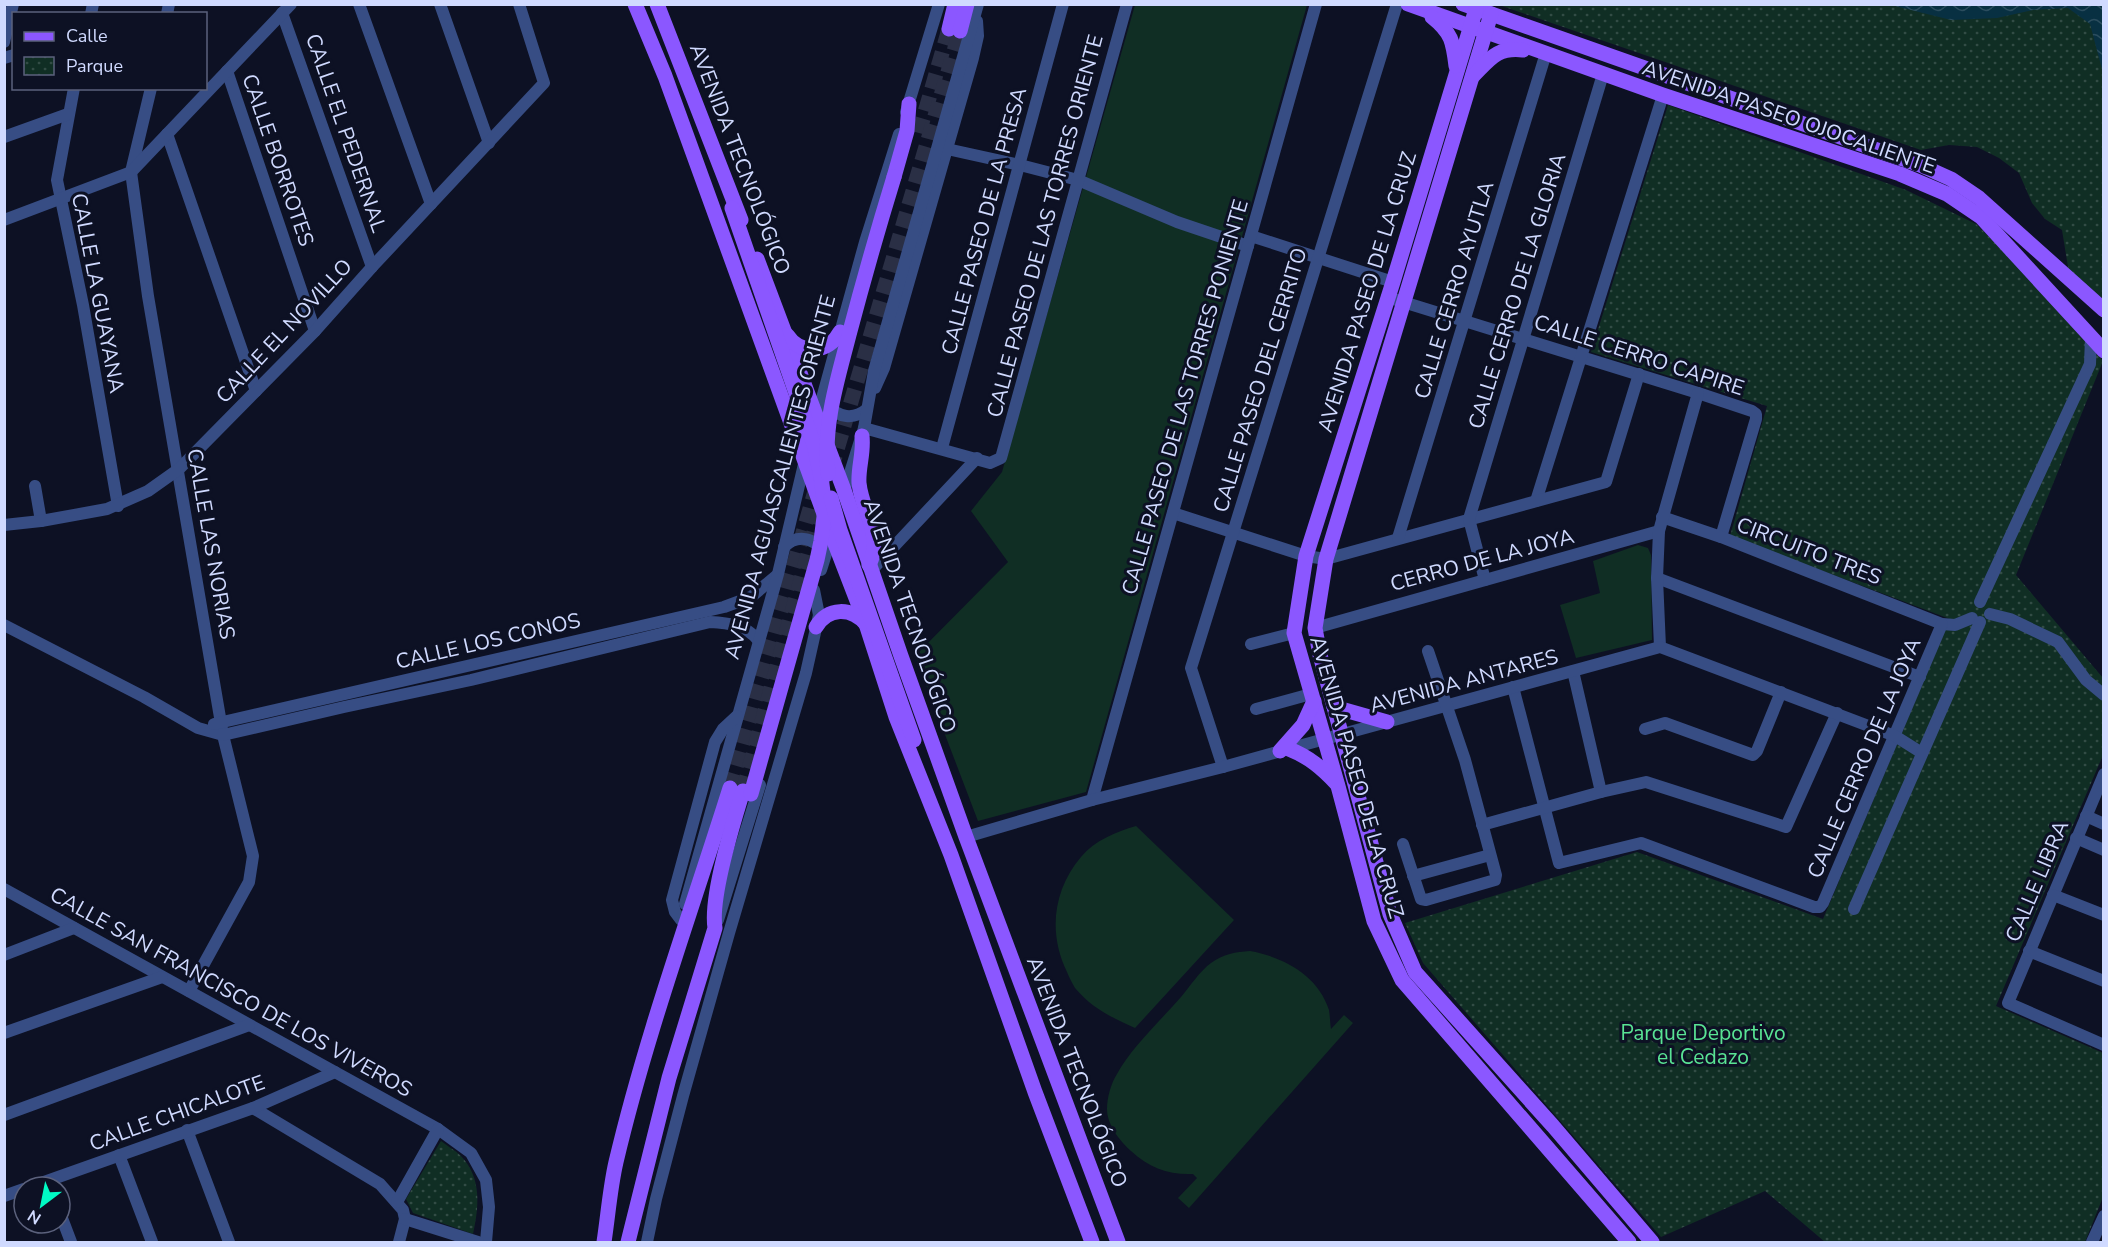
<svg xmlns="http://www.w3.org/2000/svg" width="2108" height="1247" viewBox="0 0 2108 1247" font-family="'Nunito Sans',sans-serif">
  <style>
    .green { fill: #102e24 }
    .park { fill: url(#park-dots) }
    .water { fill: url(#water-waves) }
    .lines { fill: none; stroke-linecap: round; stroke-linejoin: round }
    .major-tunnel { stroke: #2a2f45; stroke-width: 15; stroke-dasharray: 15 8; stroke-linecap: butt }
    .minor { stroke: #374d84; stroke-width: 12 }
    .major { stroke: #8b57ff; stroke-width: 15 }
    .major-bridge { stroke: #8b57ff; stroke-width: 15 }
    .labels { text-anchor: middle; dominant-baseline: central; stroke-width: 6; stroke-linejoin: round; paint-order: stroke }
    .street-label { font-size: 21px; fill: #d0daff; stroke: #0d1124 }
    .park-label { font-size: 21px; fill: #59e394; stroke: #0d1124 }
  </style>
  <defs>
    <pattern id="park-dots" width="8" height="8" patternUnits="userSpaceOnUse" patternTransform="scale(1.5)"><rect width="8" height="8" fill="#102e24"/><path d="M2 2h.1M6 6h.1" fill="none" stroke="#324c45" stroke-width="1.8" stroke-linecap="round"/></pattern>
    <pattern id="water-waves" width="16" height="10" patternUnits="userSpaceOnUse" patternTransform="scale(1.5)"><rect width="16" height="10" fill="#083042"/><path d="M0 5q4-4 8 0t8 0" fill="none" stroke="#2b4d5e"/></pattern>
  </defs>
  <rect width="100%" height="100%" fill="#0d1124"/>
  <g class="green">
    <path d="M 1135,5 L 1307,5 L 1086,792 L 978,821 L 915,656 L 1008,562 L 971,511 L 1002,472 Z"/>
    <path d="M 1638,545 L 1648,548 L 1651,555 L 1652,640 L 1576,658 L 1560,605 L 1600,593 L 1593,561 Z"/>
    <path d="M 1136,826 L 1234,920 L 1135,1028 C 1111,1017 1093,1009 1075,988 C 1072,983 1069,977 1067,972 C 1048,933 1053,890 1081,857 C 1095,840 1116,832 1136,826 Z"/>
    <path d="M 1250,951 C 1283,957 1318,975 1329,1010 C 1330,1016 1330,1023 1331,1029 L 1344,1015 L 1353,1023 L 1189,1208 L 1178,1198 L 1197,1178 L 1193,1174 C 1169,1175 1149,1168 1131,1151 C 1120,1141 1107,1125 1107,1109 C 1107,1098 1111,1083 1117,1074 C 1131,1048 1161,1020 1181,997 C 1190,986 1200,971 1211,963 C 1223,954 1236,952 1250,951 Z"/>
  </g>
  <g class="park">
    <path d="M 1499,5 L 2103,5 L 2103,309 L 2069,273 L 2062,230 L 2045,219 L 2032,203 L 2019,173 L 1999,158 L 1977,147 L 1949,145 L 1921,150 Z"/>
    <path d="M 1668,105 L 1906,190 L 1976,224 L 2041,289 L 2103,361 L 2016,575 L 2103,678 L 2103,755 L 1996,1006 L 2103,1053 L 2103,1197 L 2085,1242 L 1825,1242 L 1765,1191 L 1661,1237 L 1423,963 L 1405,923 L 1637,852 L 1823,919 L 1950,619 L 1730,536 L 1767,406 L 1591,352 Z"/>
    <path d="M 441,1141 C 447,1146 455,1150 461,1156 C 482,1178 479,1207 473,1234 L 413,1213 L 406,1199 Z"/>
  </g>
  <path class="water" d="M 1891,5 L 2103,5 L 2103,73 L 2090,24 L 2068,8 L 2033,10 L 1997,18 L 1951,20 Z"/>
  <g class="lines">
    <g class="major-tunnel">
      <path d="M 919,133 L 949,29"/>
      <path d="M 831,470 L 960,31"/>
      <path d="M 730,788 L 817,484"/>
      <path d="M 743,791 L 819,514"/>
    </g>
    <g class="minor">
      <path d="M 359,4 L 431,204"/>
      <path d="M 440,4 L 489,143"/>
      <path d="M 282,13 L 372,267"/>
      <path d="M 91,14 L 93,4"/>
      <path d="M 167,14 L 169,4"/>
      <path d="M 4,42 L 13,4"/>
      <path d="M 4,58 L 14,55"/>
      <path d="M 227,71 L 315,331"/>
      <path d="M 74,88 L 57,180 L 83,305 L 118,506"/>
      <path d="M 151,88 L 131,172 L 148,296 L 223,735 L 253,856 L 249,882 L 189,991"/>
      <path d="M 906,112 L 939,4"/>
      <path d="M 167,134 L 256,391"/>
      <path d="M 4,137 L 68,114"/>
      <path d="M 947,149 L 1020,165 L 1078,180 L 1177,222 L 1248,246"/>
      <path d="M 4,220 L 131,172 L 291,4"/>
      <path d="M 1251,236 L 1393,282"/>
      <path d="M 1387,297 L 1698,393 L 1752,411 L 1756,414 L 1756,419 L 1721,537"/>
      <path d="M 875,388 L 884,368 L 973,58 L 978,36 L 977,21"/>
      <path d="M 828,405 C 838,418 854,420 867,409"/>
      <path d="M 816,420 L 865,242 L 899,134"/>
      <path d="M 864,428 L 990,463 L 1001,458 L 1127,4"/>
      <path d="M 942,448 L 1063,4"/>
      <path d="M 35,486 L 41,521"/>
      <path d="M 843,495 L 864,428 L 874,371 L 978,4"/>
      <path d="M 1536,501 L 1663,95"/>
      <path d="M 1173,513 L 1306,556 L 1326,559 L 1606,482 L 1639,374"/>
      <path d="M 1662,517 L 1721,537 L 1942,624 L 1955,625 L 1972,618"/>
      <path d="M 4,525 L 41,521 L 107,509 L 148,491 L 179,469 L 315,331 L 372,267 L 544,83 L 519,4"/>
      <path d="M 1398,538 L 1546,53"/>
      <path d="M 784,547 C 797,534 815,537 823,553"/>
      <path d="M 821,570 L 833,532"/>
      <path d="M 871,571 L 977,458"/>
      <path d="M 1657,578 L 1920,677"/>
      <path d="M 1485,580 L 1469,519 L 1603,74"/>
      <path d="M 1980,602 L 2090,364 L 2091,338"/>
      <path d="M 1990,614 L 2010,619 L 2058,642 L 2086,680 L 2104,695"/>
      <path d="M 4,625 L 144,697 L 198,728 L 223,735 L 344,707 L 471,680 L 710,622 C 728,623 746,625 758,640"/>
      <path d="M 1315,628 L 1659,531"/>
      <path d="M 1251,644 L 1294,633"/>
      <path d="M 1660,647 L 1657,578 L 1659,531 L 1698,393"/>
      <path d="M 1573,671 L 1601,792"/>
      <path d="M 1513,687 L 1559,863 L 1641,843 L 1814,907 L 1820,907 L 1823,903 L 1942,624"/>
      <path d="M 1256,709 L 1311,694"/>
      <path d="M 214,724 L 724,607 L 751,597 L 776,576"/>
      <path d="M 1645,729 L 1665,723 L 1753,755 L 1757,751 L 1781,692"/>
      <path d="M 1223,767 L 1191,668 L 1397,4"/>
      <path d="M 2104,774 L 2008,1003 L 2104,1045"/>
      <path d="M 1092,800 L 1316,4"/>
      <path d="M 2086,816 L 2104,824"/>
      <path d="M 1482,825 L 1601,792 L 1646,782 L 1786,827 L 1837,713"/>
      <path d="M 966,837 L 1092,800 L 1223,767 L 1660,647 L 1895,736 L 1922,753"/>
      <path d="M 2076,838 L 2104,850"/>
      <path d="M 1403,844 L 1421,899 L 1426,900 L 1495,880 L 1496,875 L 1465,760 L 1428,651"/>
      <path d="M 1413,876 L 1490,855"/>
      <path d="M 4,889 L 438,1129 L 471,1153 L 486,1180 L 489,1207 L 486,1242"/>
      <path d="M 2053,895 L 2104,915"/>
      <path d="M 685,904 L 778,574 L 805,460"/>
      <path d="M 1854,909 L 1980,622"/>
      <path d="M 681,920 L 675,912 L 672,900 L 715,742 L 723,729 L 737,716"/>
      <path d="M 718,920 L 760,785"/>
      <path d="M 2029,951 L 2104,981"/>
      <path d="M 4,955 L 74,928"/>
      <path d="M 4,1033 L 162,977"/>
      <path d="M 253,1108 L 380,1184 L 403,1210 L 405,1219 L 399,1242"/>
      <path d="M 4,1115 L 249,1025"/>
      <path d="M 187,1130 L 229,1242"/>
      <path d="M 119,1155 L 152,1242"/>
      <path d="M 30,1187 L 253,1108 L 335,1072"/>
      <path d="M 4,1196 L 24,1189"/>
      <path d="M 397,1202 L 438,1129"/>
      <path d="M 60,1213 L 71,1242"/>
      <path d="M 405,1219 L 478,1242"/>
      <path d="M 647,1242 L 656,1199 L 683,1096 L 729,933 L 806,673 L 819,615 L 814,590"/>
      <path d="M 2092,1242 L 2104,1216"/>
    </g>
    <g class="major">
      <path d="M 635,4 L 665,76 L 832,536 L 866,624 L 896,717 L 951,855 L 1035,1092 L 1092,1242"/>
      <path d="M 657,4 L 741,220"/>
      <path d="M 1408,4 L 1663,95 L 1900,174 L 1947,194 L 1981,217 L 2104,351"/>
      <path d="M 1463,4 L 1920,165 L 1951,179 L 1979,198 L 2104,310"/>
      <path d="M 1476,9 L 1393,282 L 1306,556 L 1294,633 L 1338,786 L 1374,921 L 1402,980 L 1629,1242"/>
      <path d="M 1491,14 L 1326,559 L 1315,628 L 1320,655 L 1390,914 L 1415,972 L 1553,1126 L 1652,1242"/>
      <path d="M 1432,17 C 1452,33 1453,42 1456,66"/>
      <path d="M 949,29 L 955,4"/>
      <path d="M 960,31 L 967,4"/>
      <path d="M 1473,76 C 1490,59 1497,47 1523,50"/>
      <path d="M 894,177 L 907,131 L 909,104"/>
      <path d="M 757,259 L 844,490 L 901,656 L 966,837 L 1118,1242"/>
      <path d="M 787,335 C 801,356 829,353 840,332"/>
      <path d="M 862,436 C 864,453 858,467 859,483 C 862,513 884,535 869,565"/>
      <path d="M 816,627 C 828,607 851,607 866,624"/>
      <path d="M 1334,707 L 1387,722"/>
      <path d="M 1289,749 C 1309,757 1322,768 1337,784"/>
      <path d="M 1280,751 L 1303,725 L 1314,701"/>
      <path d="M 604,1242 C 608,1216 610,1188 616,1162 C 646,1035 691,912 730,788"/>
      <path d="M 628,1242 L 669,1078 L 715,928 C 710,897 733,823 743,791"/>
    </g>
    <g class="major-bridge">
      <path d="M 732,208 L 814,445 L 821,476 L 825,509 L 821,541 L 817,560 L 751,794"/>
      <path d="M 828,474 C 823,424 837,382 849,335 C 863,282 878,229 894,177"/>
      <path d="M 831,498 L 840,530 L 914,740"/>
    </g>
  </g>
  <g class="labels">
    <g class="street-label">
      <text transform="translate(1789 117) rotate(19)">AVENIDA PASEO OJOCALIENTE</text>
      <text transform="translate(346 133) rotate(71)">CALLE EL PEDERNAL</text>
      <text transform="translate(740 159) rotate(69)">AVENIDA TECNOLÓGICO</text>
      <text transform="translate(278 160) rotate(71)">CALLE BORROTES</text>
      <text transform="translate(984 221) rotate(-75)">CALLE PASEO DE LA PRESA</text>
      <text transform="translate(1045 226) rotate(-75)">CALLE PASEO DE LAS TORRES ORIENTE</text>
      <text transform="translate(1454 290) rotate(-73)">CALLE CERRO AYUTLA</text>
      <text transform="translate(1517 291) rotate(-73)">CALLE CERRO DE LA GLORIA</text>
      <text transform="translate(1367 292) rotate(-73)">AVENIDA PASEO DE LA CRUZ</text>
      <text transform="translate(98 293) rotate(79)">CALLE LA GUAYANA</text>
      <text transform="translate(284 331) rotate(-47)">CALLE EL NOVILLO</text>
      <text transform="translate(1639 355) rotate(18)">CALLE CERRO CAPIRE</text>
      <text transform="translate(1260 380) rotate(-73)">CALLE PASEO DEL CERRITO</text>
      <text transform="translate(1185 397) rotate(-74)">CALLE PASEO DE LAS TORRES PONIENTE</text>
      <text transform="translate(780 477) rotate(-75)">AVENIDA AGUASCALIENTES ORIENTE</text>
      <text transform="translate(211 544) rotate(80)">CALLE LAS NORIAS</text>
      <text transform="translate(1809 551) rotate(21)">CIRCUITO TRES</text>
      <text transform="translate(1482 560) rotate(-15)">CERRO DE LA JOYA</text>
      <text transform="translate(910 616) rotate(71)">AVENIDA TECNOLÓGICO</text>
      <text transform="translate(488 641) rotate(-13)">CALLE LOS CONOS</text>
      <text transform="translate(1464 681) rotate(-15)">AVENIDA ANTARES</text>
      <text transform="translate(1864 758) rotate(-67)">CALLE CERRO DE LA JOYA</text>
      <text transform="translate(1357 777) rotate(74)">AVENIDA PASEO DE LA CRUZ</text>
      <text transform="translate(2037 881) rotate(-67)">CALLE LIBRA</text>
      <text transform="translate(231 992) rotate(29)">CALLE SAN FRANCISCO DE LOS VIVEROS</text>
      <text transform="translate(1077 1072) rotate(69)">AVENIDA TECNOLÓGICO</text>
      <text transform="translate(177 1113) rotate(-20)">CALLE CHICALOTE</text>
    </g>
    <g class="park-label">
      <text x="1703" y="1033">Parque Deportivo<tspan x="1703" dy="24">el Cedazo</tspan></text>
    </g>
  </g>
  <rect width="2108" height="1247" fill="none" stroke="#d0daff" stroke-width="12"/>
  <rect x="12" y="12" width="195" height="78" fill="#0d1124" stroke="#5b617c" stroke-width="1.5"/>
  <rect x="24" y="32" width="30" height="9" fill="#8b57ff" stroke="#5b617c" stroke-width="1.5"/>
  <text x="66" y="42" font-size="18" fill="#d0daff">Calle</text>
  <rect x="24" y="57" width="30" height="18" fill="url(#park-dots)" stroke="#5b617c" stroke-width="1.5"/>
  <text x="66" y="72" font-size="18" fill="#d0daff">Parque</text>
  <g transform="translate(42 1205) rotate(212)"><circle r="28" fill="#0d1124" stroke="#5b617c" stroke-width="1.5"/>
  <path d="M0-4.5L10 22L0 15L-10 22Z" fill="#00fbc4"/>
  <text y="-9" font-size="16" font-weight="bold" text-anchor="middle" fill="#d0daff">N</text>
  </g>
</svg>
